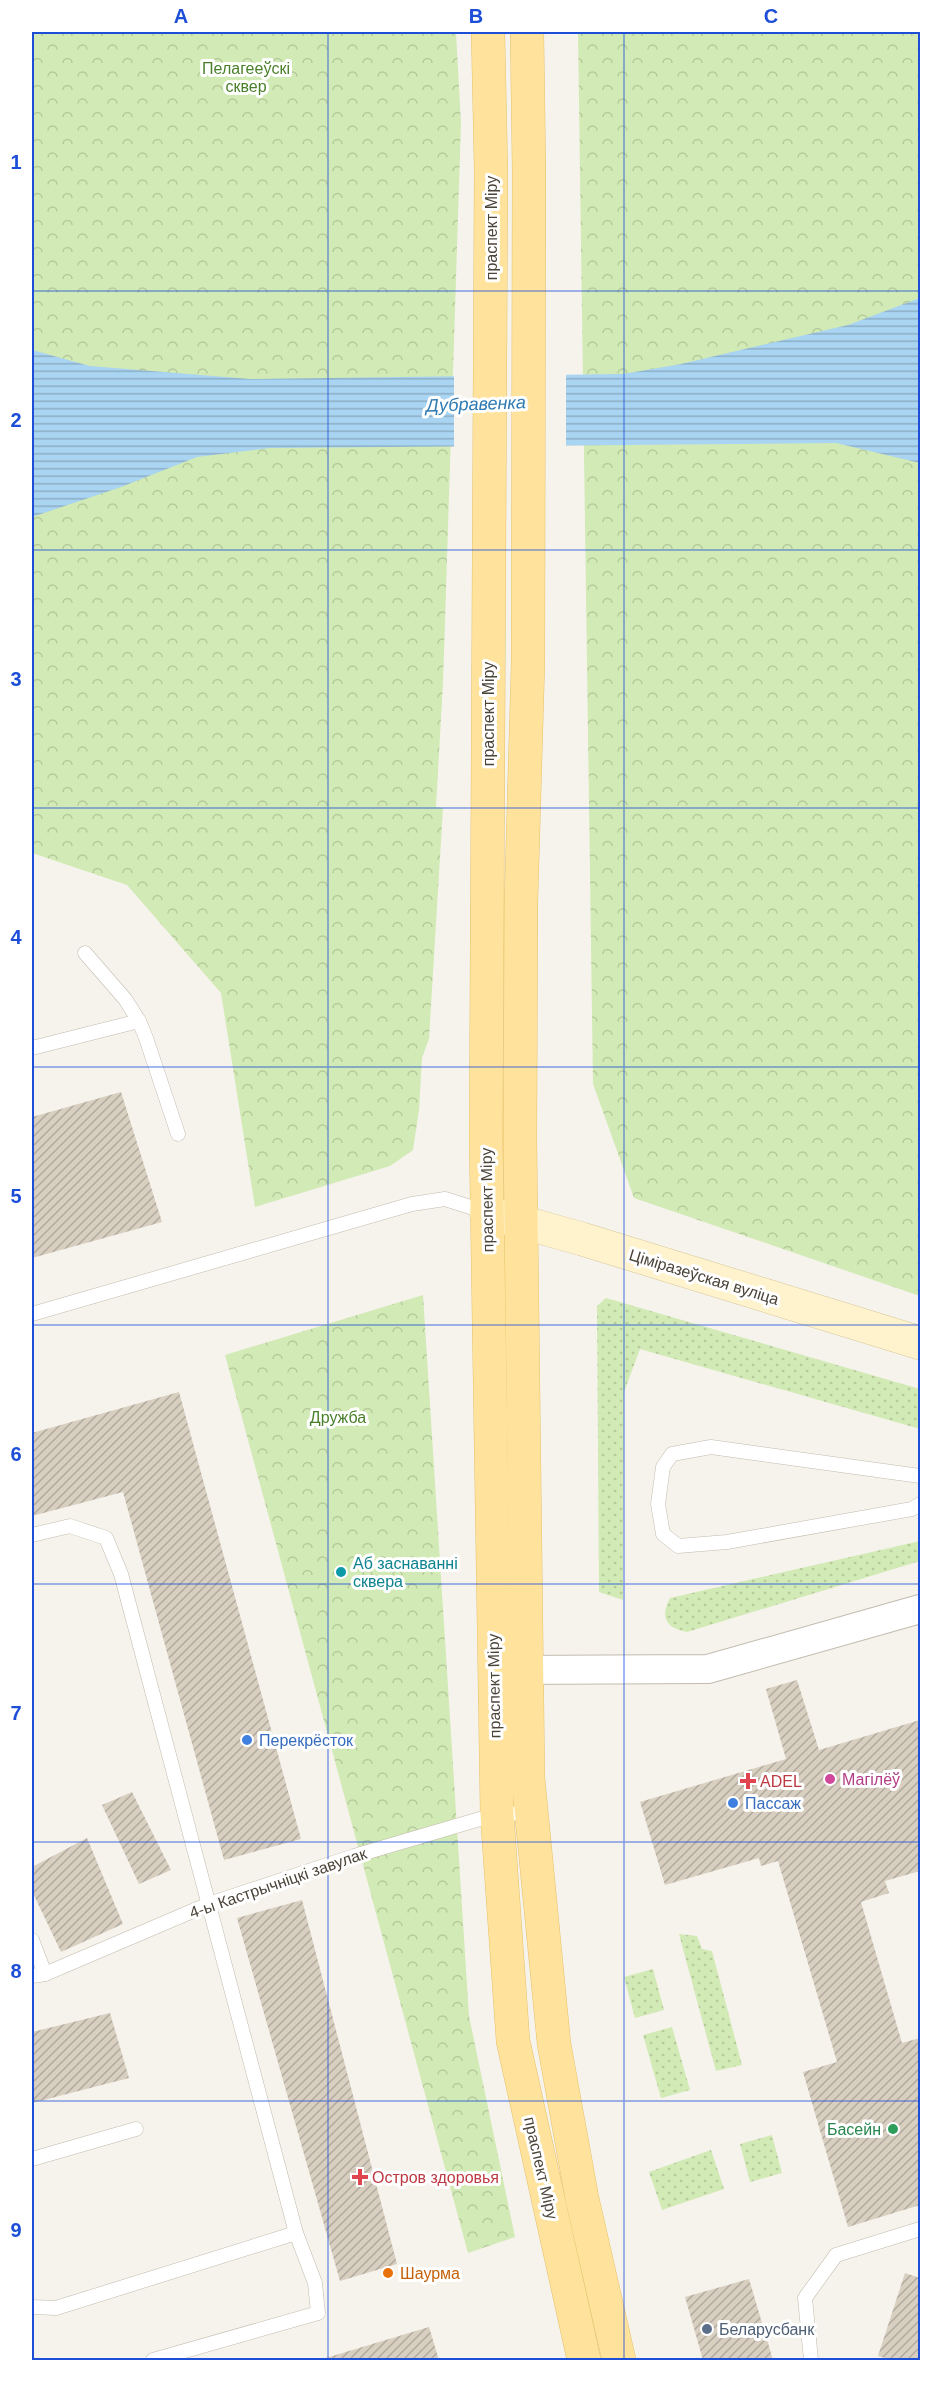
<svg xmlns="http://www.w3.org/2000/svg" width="952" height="2392" viewBox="0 0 952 2392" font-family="Helvetica,sans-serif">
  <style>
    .grass { fill: url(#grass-dots) }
    .forest { fill: url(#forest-crowns) }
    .water { fill: url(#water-rules) }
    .pier { fill: #f6f3ec }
    .building { fill: url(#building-hatch) }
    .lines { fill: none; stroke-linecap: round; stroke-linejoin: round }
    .lane-casing { stroke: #c2bbae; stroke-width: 15 }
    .street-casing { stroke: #c2bbae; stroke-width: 30 }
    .secondary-casing { stroke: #d6c79b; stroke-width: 34 }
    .primary-casing { stroke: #e6c16a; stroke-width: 34 }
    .lane { stroke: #fff; stroke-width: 14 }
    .street { stroke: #fff; stroke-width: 28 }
    .secondary { stroke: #fff3cd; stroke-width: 33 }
    .primary { stroke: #ffe39c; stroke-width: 33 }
    .grid { fill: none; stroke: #1d4ed8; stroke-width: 1.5; stroke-opacity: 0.55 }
    .culture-dot { fill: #0f9aa8; stroke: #fff; stroke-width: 2 }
    .shop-dot { fill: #3f7fe0; stroke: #fff; stroke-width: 2 }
    .hotel-dot { fill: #d1479c; stroke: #fff; stroke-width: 2 }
    .health-dot { fill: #e0444e; stroke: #fff; stroke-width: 2 }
    .leisure-dot { fill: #2e9e5b; stroke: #fff; stroke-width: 2 }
    .food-dot { fill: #e8710a; stroke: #fff; stroke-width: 2 }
    .service-dot { fill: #5c6f8a; stroke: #fff; stroke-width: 2 }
    .labels { text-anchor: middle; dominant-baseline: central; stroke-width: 6; stroke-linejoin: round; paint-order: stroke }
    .park-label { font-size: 16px; fill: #4a7f2a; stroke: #fff }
    .street-label { font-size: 16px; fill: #4b4439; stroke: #fff }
    .culture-label { font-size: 16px; fill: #0d838f; stroke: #fff; text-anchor: start }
    .shop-label { font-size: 16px; fill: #366cbe; stroke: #fff; text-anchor: start }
    .hotel-label { font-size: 16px; fill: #b23c85; stroke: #fff; text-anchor: start }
    .health-label { font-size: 16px; fill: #be3a42; stroke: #fff; text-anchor: start }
    .leisure-label { font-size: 16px; fill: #27864d; stroke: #fff; text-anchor: end }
    .food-label { font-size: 16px; fill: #c56008; stroke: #fff; text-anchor: start }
    .service-label { font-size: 16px; fill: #4e5e75; stroke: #fff; text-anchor: start }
    .water-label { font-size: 18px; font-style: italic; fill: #2e7ab2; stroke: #fff }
    .neatline { fill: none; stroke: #1d4ed8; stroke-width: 2 }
    .grid-label { font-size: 20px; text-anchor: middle; font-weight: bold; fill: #1d4ed8 }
  </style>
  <defs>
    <pattern id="grass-dots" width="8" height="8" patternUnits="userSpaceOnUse" patternTransform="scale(1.5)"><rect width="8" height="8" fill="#d2eab5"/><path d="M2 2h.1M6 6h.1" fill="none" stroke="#b6ca9c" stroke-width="1.8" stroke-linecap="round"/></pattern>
    <pattern id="forest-crowns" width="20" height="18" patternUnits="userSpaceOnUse" patternTransform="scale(1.5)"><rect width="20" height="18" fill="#d2eab5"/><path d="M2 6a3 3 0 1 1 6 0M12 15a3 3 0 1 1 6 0" fill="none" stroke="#b6ca9c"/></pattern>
    <pattern id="water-rules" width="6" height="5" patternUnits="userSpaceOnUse" patternTransform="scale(1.5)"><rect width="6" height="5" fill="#a9d4f2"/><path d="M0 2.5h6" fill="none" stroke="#8caec5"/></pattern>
    <pattern id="building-hatch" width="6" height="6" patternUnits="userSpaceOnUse" patternTransform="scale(1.5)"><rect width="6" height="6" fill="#d8cfc1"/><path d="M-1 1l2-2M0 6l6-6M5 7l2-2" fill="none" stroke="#b1aa9e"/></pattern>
  </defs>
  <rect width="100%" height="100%" fill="#f6f3ec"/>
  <g class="grass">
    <path d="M 606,1298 L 920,1389 L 920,1429 L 640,1349 L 624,1392 L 623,1600 L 599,1592 L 597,1306 Z"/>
    <path d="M 920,1541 L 920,1561 L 687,1632 C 665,1628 660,1617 670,1598 Z"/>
    <path d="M 679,1934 L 697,1936 L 702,1949 L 712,1951 L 742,2065 L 716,2071 Z"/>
    <path d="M 653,1969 L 664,2010 L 635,2018 L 624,1977 Z"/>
    <path d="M 672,2027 L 690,2090 L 661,2098 L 643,2035 Z"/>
    <path d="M 772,2135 L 782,2173 L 750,2182 L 740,2144 Z"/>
    <path d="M 711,2150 L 724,2189 L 662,2210 L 649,2172 Z"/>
  </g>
  <g class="forest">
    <path d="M 32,32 L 456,32 L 461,123 L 443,683 L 436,807 L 443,808 L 429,1039 L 422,1058 L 419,1110 L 413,1150 L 390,1166 L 255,1207 L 221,993 L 127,885 L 32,853 Z"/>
    <path d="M 578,32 L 920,32 L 920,1296 L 634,1198 L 593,1084 Z"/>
    <path d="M 423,1295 L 469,2016 L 515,2237 L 468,2253 L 225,1355 Z"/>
  </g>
  <path class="water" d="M 920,298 L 920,463 L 836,443 L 270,448 L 197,457 L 121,487 L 32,517 L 32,350 L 90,366 L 250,379 L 623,374 L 681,364 L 848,325 Z"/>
  <path class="pier" d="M 566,372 L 566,448 L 454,449 L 454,374 Z"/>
  <g class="building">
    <path d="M 121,1092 L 162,1222 L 32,1258 L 32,1117 Z"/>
    <path d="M 179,1392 L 301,1839 L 224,1860 L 123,1492 L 32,1516 L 32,1433 Z"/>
    <path d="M 797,1680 L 819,1750 L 920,1720 L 920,1871 L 885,1881 L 889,1893 L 861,1902 L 902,2043 L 920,2038 L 920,2205 L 848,2227 L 803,2072 L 837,2062 L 778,1861 L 761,1866 L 759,1858 L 665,1885 L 640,1802 L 786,1759 L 766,1689 Z"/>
    <path d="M 132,1792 L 171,1870 L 139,1884 L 102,1805 Z"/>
    <path d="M 87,1838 L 123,1924 L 61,1952 L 32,1891 L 32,1867 Z"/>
    <path d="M 302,1900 L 397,2264 L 340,2281 L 237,1918 Z"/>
    <path d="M 110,2013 L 129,2078 L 32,2103 L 32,2032 Z"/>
    <path d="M 905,2273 L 920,2278 L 920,2360 L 892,2360 L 878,2356 Z"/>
    <path d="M 749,2279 L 773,2360 L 703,2360 L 685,2297 Z"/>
    <path d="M 429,2327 L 439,2360 L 319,2360 Z"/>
  </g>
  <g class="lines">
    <g class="lane-casing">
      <g id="lane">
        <path d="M 85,953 L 125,999 L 139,1021"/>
        <path d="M 32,1048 L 139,1021 L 146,1038 L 178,1134"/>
        <path d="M 32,1314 L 412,1204 L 445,1199 L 486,1212"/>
        <path d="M 920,1476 L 711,1447 L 672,1454 L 663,1467 L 658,1504 L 663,1534 L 678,1546 L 727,1542 L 912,1509 L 920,1504"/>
        <path d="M 32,1535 L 70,1526 L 106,1538 L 121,1574 L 296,2233 L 315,2283 L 318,2313 L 153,2360"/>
        <path d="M 32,1940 L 45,1974"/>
        <path d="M 32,1976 L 45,1974 L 209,1904 L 354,1856 L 497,1814 L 532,1813"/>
        <path d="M 32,2159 L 136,2129"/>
        <path d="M 32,2307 L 56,2308 L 296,2233"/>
        <path d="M 811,2360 L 805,2298 L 836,2255 L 920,2229"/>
      </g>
    </g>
    <g class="street-casing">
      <path id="street" d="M 505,1670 L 708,1669 L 920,1609"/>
    </g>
    <g class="secondary-casing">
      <path id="secondary" d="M 486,1212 L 582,1239 L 920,1343"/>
    </g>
    <g class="primary-casing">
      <g id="primary">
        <path d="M 488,32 L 491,171 L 486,1140 L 497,1814 L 513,2041 L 584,2360"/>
        <path d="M 527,32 L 529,171 L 528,663 L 521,903 L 520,1140 L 528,1778 L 554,2044 L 582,2198 L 619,2360"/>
      </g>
    </g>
    <use href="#lane" class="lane"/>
    <use href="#street" class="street"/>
    <use href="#secondary" class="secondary"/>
    <use href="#primary" class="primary"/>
  </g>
  <path class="grid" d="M 328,32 L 328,2360M 624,32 L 624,2360M 32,291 L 920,291M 32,550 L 920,550M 32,808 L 920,808M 32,1067 L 920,1067M 32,1325 L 920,1325M 32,1584 L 920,1584M 32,1842 L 920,1842M 32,2101 L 920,2101"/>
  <circle class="culture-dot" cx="341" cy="1572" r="6"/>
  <g class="shop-dot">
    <circle cx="247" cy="1740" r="6"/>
    <circle cx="733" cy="1803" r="6"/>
  </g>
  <circle class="hotel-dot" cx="830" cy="1779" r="6"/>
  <g class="health-dot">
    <path d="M745 1772h6v6h6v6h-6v6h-6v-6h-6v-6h6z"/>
    <path d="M357 2168h6v6h6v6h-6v6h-6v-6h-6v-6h6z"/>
  </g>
  <circle class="leisure-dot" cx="893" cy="2129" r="6"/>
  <circle class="food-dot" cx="388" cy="2273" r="6"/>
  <circle class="service-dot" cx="707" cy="2329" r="6"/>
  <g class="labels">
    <g class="park-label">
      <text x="246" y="68">Пелагееўскі<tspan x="246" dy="18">сквер</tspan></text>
      <text x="338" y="1417">Дружба</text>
    </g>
    <g class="street-label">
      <text transform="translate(491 228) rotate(-90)">праспект Міру</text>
      <text transform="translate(488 714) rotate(-90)">праспект Міру</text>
      <text transform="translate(487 1200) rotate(-91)">праспект Міру</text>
      <text transform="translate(704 1277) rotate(17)">Ціміразеўская вуліца</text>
      <text transform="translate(494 1686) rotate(-91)">праспект Міру</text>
      <text transform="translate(278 1883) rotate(-19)">4-ы Кастрычніцкі завулак</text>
      <text transform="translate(541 2168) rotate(77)">праспект Міру</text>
    </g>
    <g class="culture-label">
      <text x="353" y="1563">Аб заснаванні<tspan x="353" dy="18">сквера</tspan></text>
    </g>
    <g class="shop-label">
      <text x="259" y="1740">Перекрёсток</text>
      <text x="745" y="1803">Пассаж</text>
    </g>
    <g class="hotel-label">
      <text x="842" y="1779">Магілёў</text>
    </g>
    <g class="health-label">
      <text x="760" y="1781">ADEL</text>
      <text x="372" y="2177">Остров здоровья</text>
    </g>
    <g class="leisure-label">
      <text x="881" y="2129">Басейн</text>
    </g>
    <g class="food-label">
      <text x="400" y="2273">Шаурма</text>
    </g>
    <g class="service-label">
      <text x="719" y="2329">Беларусбанк</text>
    </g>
    <g class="water-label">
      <text transform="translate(476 404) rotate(-2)">Дубравенка</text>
    </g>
  </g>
  <rect width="952" height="2392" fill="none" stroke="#ffffff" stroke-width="66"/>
  <rect x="33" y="33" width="886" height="2326" class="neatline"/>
  <g class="grid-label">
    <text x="181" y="23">A</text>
    <text x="476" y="23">B</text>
    <text x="771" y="23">C</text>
    <text x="16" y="169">1</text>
    <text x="16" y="427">2</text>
    <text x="16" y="686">3</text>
    <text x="16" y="944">4</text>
    <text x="16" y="1203">5</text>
    <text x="16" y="1461">6</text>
    <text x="16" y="1720">7</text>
    <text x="16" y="1978">8</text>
    <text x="16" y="2237">9</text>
  </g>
</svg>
